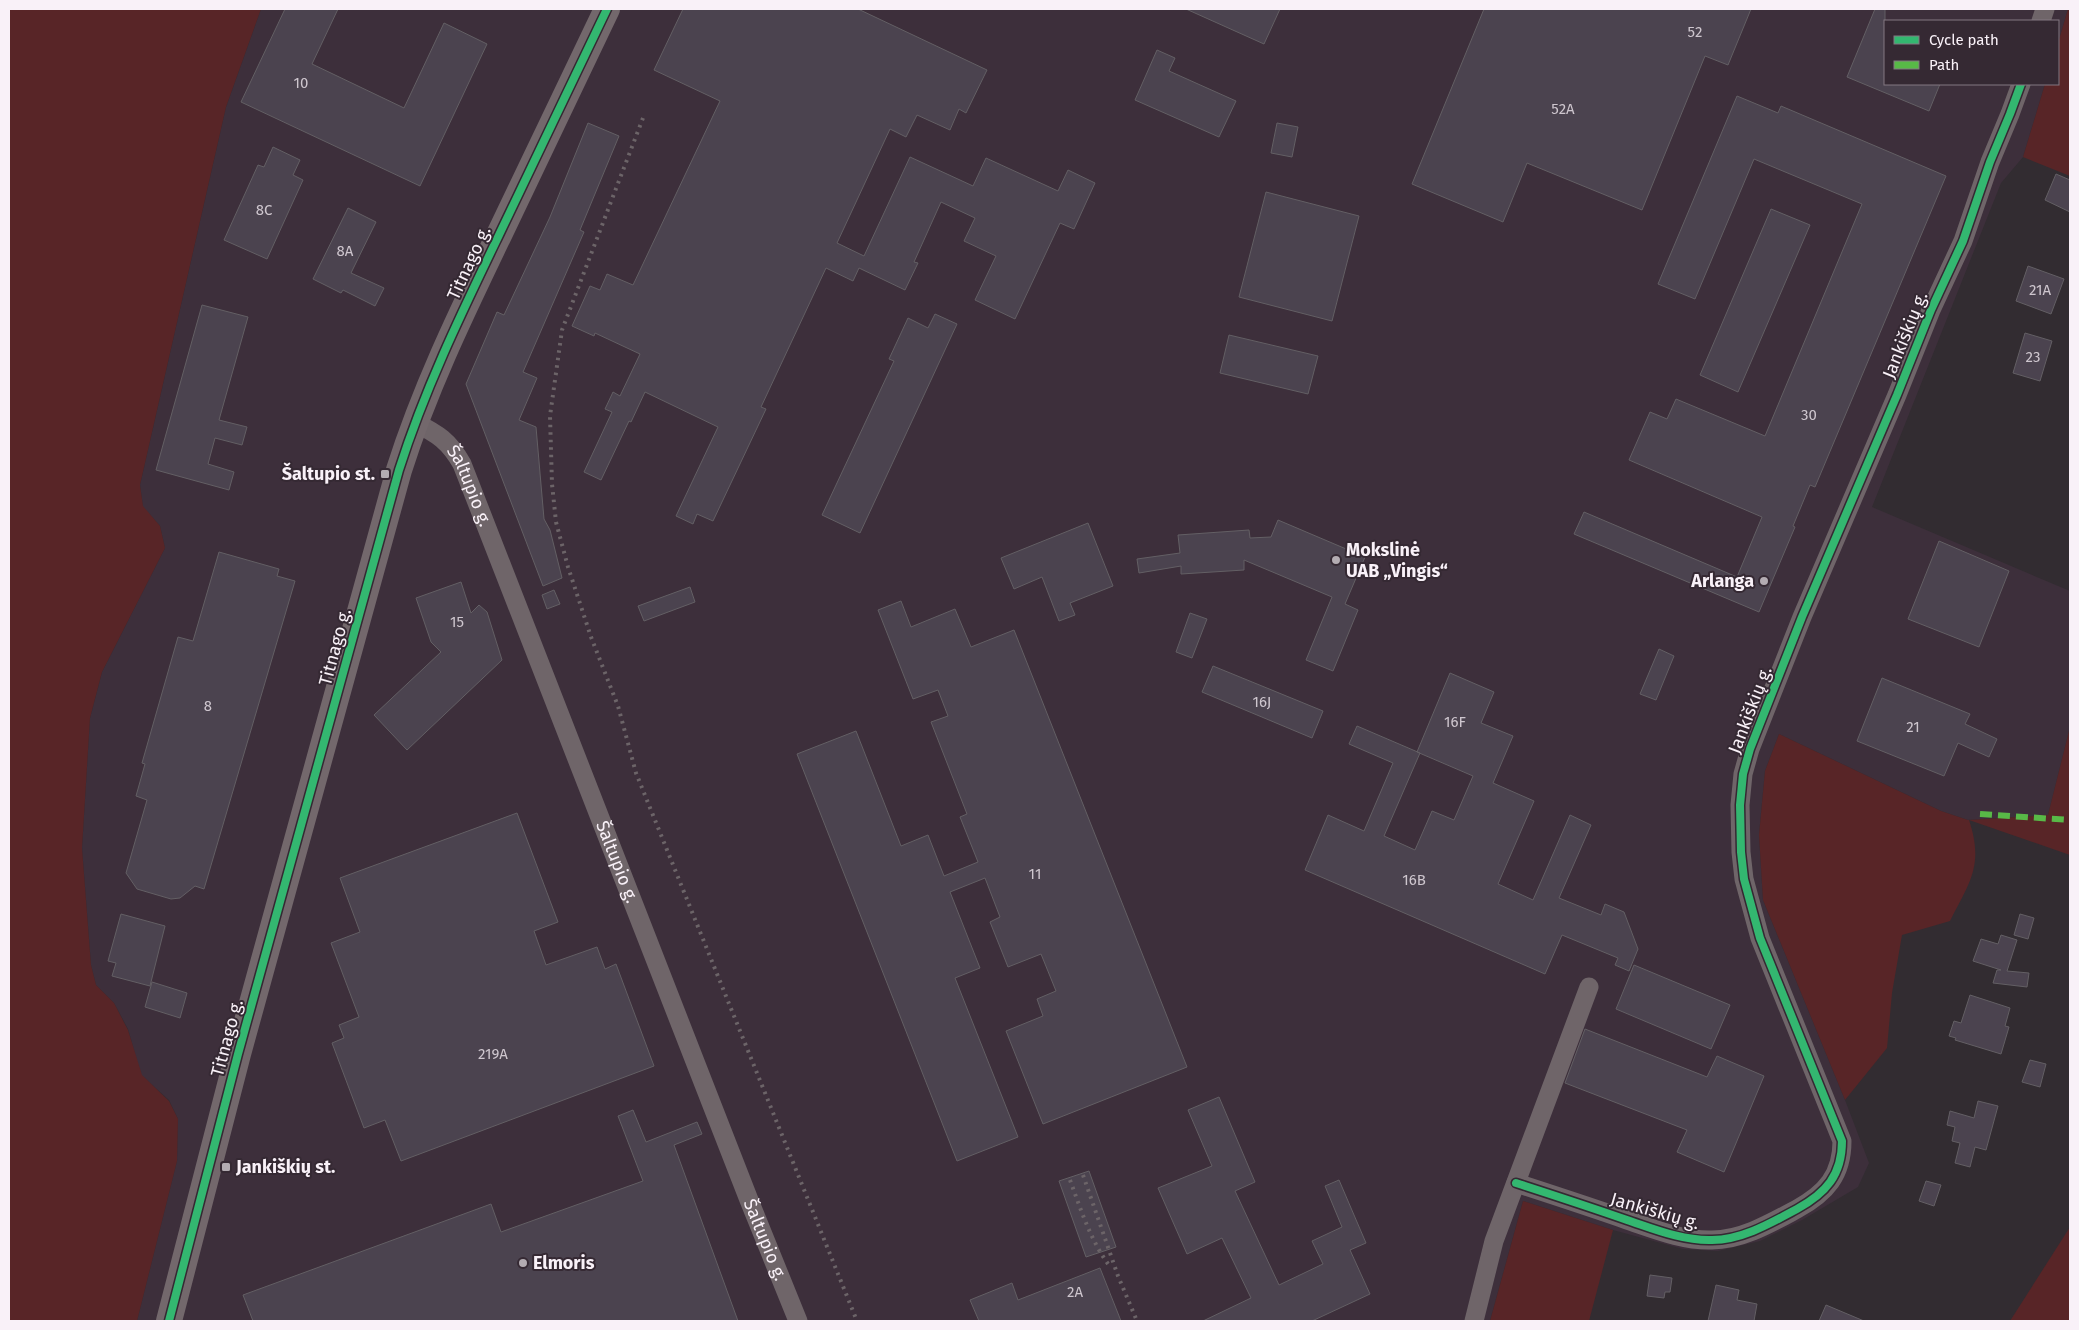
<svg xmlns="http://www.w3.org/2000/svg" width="2079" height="1330" viewBox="0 0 2079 1330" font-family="'Fira Sans',sans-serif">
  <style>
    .built { fill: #3d2f3b }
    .green { fill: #582527 }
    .building { fill: #4b434f; stroke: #635f64 }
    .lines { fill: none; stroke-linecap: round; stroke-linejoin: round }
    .street { stroke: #6f6569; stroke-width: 19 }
    .secondary { stroke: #73686c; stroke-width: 26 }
    .rail { stroke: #6c6468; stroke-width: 4; stroke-dasharray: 2.5 5; stroke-linecap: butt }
    .quiet { stroke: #58b947; stroke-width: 6; stroke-dasharray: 12 6; stroke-linecap: butt }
    .cycleway-casing { stroke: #352933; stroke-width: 11 }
    .cycleway { stroke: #33b770; stroke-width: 8 }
    .poi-dot { fill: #b3acb2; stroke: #352933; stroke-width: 2 }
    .labels { text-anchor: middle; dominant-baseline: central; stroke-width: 4; stroke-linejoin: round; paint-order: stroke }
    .number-label { font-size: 15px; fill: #cec6ce }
    .street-label { font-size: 18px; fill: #f9f1f8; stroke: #352933 }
    .poi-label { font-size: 18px; font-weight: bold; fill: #f9f1f8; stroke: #352933; text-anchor: start }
  </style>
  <rect width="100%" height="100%" fill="#322c31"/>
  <path class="built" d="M 261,9 L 2068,9 L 2058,43 L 2058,21 L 1885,21 L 1885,84 L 2045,84 L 2023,157 L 2001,183 L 1872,507 L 2070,591 L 2070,727 L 2048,815 L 1968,820 L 1941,811 L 1779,734 L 1765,771 L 1759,835 L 1763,900 L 1845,1100 L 1869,1163 L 1858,1187 L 1802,1220 L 1760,1241 L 1718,1251 L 1683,1249 L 1613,1230 L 1523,1201 L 1490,1321 L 137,1321 L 177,1161 L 178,1119 L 169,1100 L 141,1075 L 128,1029 L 114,1003 L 96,985 L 91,965 L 82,848 L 90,718 L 102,672 L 165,548 L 160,526 L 143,507 L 140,485 L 226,107 Z"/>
  <g class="green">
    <path d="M 9,9 L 261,9 L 226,107 L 140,485 L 143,506 L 160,526 L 165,548 L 102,672 L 90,718 L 82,848 L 91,965 L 96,985 L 114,1003 L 128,1030 L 142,1075 L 169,1101 L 178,1119 L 177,1161 L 137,1321 L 9,1321 Z"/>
    <path d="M 2068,9 L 2070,9 L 2070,176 L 2023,157 L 2045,84 L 2058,84 L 2058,43 Z"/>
    <path d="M 2070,727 L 2070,855 L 1969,820 C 1984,865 1970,882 1950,921 L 1902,935 L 1892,993 L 1887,1048 L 1845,1100 L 1763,900 L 1759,835 L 1765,771 L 1779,734 L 1941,811 L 1968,820 L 2048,815 Z"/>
    <path d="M 1523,1201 L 1613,1230 L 1589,1321 L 1490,1321 Z"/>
    <path d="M 2070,1227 L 2070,1321 L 2010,1321 Z"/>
  </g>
  <g class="building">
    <path d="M 285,9 L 338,9 L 312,64 L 404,108 L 444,23 L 487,44 L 420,186 L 241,102 Z"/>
    <path d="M 683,9 L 858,9 L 987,70 L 966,113 L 959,109 L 950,130 L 917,115 L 906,137 L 890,129 L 837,243 L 864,256 L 910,157 L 973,186 L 986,158 L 1058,191 L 1068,170 L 1095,183 L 1074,229 L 1060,223 L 1015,319 L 975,300 L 996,256 L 964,241 L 975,218 L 941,202 L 914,262 L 918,263 L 905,290 L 859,268 L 853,281 L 826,268 L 761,407 L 766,409 L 713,521 L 697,514 L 693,524 L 676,516 L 718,427 L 645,392 L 631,422 L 629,421 L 601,480 L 584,472 L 612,412 L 605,409 L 613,392 L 620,396 L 640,354 L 595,333 L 594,336 L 572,326 L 590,286 L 600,290 L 607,274 L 633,285 L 720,101 L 654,70 Z"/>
    <path d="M 1186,9 L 1280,9 L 1264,44 Z"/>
    <path d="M 1484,9 L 1751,9 L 1728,65 L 1705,56 L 1642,210 L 1527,163 L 1503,222 L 1412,184 Z"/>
    <path d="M 1875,9 L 1885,9 L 1885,84 L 1940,84 L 1929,111 L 1847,77 Z"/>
    <path d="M 1157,50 L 1175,58 L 1169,71 L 1236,101 L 1219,137 L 1135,100 Z"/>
    <path d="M 1737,96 L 1778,113 L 1781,106 L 1946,176 L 1815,487 L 1810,485 L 1793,526 L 1795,527 L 1759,612 L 1574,534 L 1584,512 L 1737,577 L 1762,517 L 1629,460 L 1650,412 L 1667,419 L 1676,399 L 1765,436 L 1862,204 L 1754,159 L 1695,299 L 1658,284 Z"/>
    <path d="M 588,123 L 619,136 L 580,230 L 584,232 L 523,372 L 537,378 L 519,420 L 536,427 L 544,519 L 550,530 L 562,578 L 543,586 L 466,384 L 497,312 L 504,315 L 550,217 Z"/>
    <path d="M 1277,123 L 1298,127 L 1292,157 L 1271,153 Z"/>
    <path d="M 273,147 L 300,160 L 293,175 L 303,180 L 267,259 L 224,240 L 258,165 L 264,167 Z"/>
    <path d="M 2056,174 L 2070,180 L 2070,212 L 2045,200 Z"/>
    <path d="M 1266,192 L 1359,216 L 1332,321 L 1239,297 Z"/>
    <path d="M 348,208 L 376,222 L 351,273 L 384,288 L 375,306 L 343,290 L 341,293 L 313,279 Z"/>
    <path d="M 1771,209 L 1810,225 L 1738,392 L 1700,375 Z"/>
    <path d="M 2028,266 L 2064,279 L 2051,314 L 2016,301 Z"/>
    <path d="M 202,305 L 248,317 L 219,420 L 247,427 L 242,445 L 215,438 L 208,464 L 234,472 L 229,490 L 156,470 Z"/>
    <path d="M 935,314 L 957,324 L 860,533 L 822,515 L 894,361 L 889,359 L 908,318 L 928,328 Z"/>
    <path d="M 2025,333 L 2052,341 L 2040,381 L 2013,373 Z"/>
    <path d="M 1229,335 L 1318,356 L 1308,394 L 1220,373 Z"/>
    <path d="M 1278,520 L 1365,557 L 1345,604 L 1358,610 L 1333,671 L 1306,660 L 1332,597 L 1244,560 L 1244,570 L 1181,574 L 1181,566 L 1139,573 L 1137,559 L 1180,553 L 1178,535 L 1249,530 L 1250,538 L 1271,537 Z"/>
    <path d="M 1088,523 L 1113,586 L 1070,603 L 1075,615 L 1059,621 L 1042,577 L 1014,589 L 1001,558 Z"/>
    <path d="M 1939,541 L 2009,571 L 1979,647 L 1908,619 Z"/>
    <path d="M 219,552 L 279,569 L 277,576 L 295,581 L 204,889 L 195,886 L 180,898 L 171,899 L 137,889 L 126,873 L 147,800 L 136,796 L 145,764 L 142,763 L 178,637 L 193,641 Z"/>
    <path d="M 461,582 L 471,613 L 479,605 L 487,612 L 502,660 L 407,750 L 374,715 L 441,652 L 431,642 L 416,598 Z"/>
    <path d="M 690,587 L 695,602 L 644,621 L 638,606 Z"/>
    <path d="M 554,590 L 560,604 L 547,609 L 542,595 Z"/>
    <path d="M 901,601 L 911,627 L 955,609 L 971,647 L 1014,630 L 1187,1067 L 1043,1124 L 1006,1031 L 1043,1016 L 1037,999 L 1056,991 L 1041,954 L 1008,967 L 990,922 L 1000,917 L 985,878 L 950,892 L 980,968 L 955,978 L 1018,1137 L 957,1161 L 797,754 L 856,731 L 901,846 L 928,835 L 944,876 L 978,862 L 960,817 L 967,814 L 931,722 L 948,716 L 938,690 L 913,699 L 878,610 Z"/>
    <path d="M 1190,613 L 1207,619 L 1192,658 L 1176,652 Z"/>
    <path d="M 1659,649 L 1674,656 L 1656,700 L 1640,694 Z"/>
    <path d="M 1213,666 L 1323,711 L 1312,738 L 1202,692 Z"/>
    <path d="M 1450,673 L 1494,692 L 1481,723 L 1513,736 L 1493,783 L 1534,801 L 1498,884 L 1533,900 L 1570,815 L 1591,825 L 1559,898 L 1601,915 L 1605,904 L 1624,912 L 1638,949 L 1629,971 L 1615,965 L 1618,958 L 1562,935 L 1545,974 L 1305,870 L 1328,815 L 1364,831 L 1393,763 L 1349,744 L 1357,726 L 1420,753 L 1384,836 L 1415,850 L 1432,811 L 1454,820 L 1473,776 L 1417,752 Z"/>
    <path d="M 1882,678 L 1970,714 L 1965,724 L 1997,739 L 1989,757 L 1958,743 L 1944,776 L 1857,741 Z"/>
    <path d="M 517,813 L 558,922 L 534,931 L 546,965 L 597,947 L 605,969 L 616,964 L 654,1066 L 401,1161 L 385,1120 L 364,1128 L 332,1043 L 344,1038 L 339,1025 L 359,1017 L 331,943 L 360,932 L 340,878 Z"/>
    <path d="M 121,914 L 165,926 L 150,986 L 112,976 L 116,963 L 108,961 Z"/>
    <path d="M 2020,914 L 2034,918 L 2028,939 L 2014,935 Z"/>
    <path d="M 2001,935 L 2017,940 L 2007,971 L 2029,973 L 2027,987 L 1993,983 L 1997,970 L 2001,970 L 1973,961 L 1981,939 L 1998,944 Z"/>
    <path d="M 1634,965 L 1730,1005 L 1711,1049 L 1616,1009 Z"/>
    <path d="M 152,982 L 187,993 L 180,1018 L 145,1007 Z"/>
    <path d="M 1970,995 L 2010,1008 L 2005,1026 L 2009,1027 L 2001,1054 L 1955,1040 L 1956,1038 L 1949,1036 L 1954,1021 L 1961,1023 Z"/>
    <path d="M 1585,1029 L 1707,1077 L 1717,1056 L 1764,1076 L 1724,1172 L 1677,1152 L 1687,1130 L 1565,1083 Z"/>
    <path d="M 2030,1060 L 2046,1064 L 2040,1087 L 2022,1082 Z"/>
    <path d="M 1219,1097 L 1255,1182 L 1235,1191 L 1279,1285 L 1323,1264 L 1312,1241 L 1342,1227 L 1325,1186 L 1339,1180 L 1366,1243 L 1350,1250 L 1370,1294 L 1312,1321 L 1203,1321 L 1251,1298 L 1222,1238 L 1187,1254 L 1158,1188 L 1212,1166 L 1188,1110 Z"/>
    <path d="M 1978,1101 L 1998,1106 L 1986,1150 L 1975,1147 L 1970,1167 L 1955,1163 L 1960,1143 L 1952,1141 L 1955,1127 L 1947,1125 L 1950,1111 L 1974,1118 Z"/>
    <path d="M 633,1110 L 646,1142 L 697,1122 L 702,1134 L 674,1145 L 738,1321 L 253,1321 L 243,1295 L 491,1204 L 501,1232 L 643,1181 L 618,1116 Z"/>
    <path d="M 1089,1171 L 1116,1247 L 1086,1257 L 1059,1181 Z"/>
    <path d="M 1926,1181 L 1941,1185 L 1934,1206 L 1919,1201 Z"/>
    <path d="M 1100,1268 L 1121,1321 L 979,1321 L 970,1300 L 1012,1283 L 1018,1300 Z"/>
    <path d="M 1650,1275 L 1672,1278 L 1670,1292 L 1665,1292 L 1664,1298 L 1647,1296 Z"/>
    <path d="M 1716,1285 L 1739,1290 L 1737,1300 L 1757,1304 L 1754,1321 L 1708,1321 Z"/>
    <path d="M 1826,1305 L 1864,1321 L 1819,1321 Z"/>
  </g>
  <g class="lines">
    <g class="street">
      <path d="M 2041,21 L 2045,9"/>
      <path id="s1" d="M 414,422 C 438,434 449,441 462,464 L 749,1200 L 798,1321"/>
      <path d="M 1516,1183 C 1553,1195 1590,1207 1627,1220 C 1654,1229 1683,1241 1712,1240 C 1742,1240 1771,1223 1797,1209 C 1826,1193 1842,1175 1842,1141 L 1760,938 L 1744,879 L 1741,852 L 1740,805 L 1743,774 L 1750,749 L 1802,617 L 1897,395 L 1931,310 L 1963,241 L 1990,162 L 2010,114 L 2021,84"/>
      <path d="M 1474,1321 L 1494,1241 L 1589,987"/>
    </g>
    <path class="secondary" d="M 169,1321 L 238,1054 L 399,470 C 425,388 462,312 499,235 C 535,160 571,84 607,9"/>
    <g class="rail">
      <path d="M 643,118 L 562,330 L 550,416 L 552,484 L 556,522 L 568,567 L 591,637 L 618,706 L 636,773 L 857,1321"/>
      <path d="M 1083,1175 L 1118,1276 L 1137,1321"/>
      <path d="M 1070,1180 C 1081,1210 1091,1242 1111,1268"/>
    </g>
    <path class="quiet" d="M 1980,814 L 2070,820"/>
    <g class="cycleway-casing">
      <g id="cycleway">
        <path d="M 1516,1183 C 1553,1195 1590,1207 1627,1220 C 1654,1229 1683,1241 1712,1240 C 1742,1240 1771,1223 1797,1209 C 1826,1193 1842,1175 1842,1141 L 1760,938 L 1744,879 L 1741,852 L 1740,805 L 1743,774 L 1750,749 L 1802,617 L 1897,395 L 1931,310 L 1963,241 L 1990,162 L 2010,114 L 2021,84"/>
        <path d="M 169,1321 L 238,1054 L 399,470 C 425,388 462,312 499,235 C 535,160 571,84 607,9"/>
      </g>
    </g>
    <use href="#cycleway" class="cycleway"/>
  </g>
  <g class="poi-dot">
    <rect x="380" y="469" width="10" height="10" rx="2.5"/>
    <circle cx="1336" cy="560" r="5"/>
    <circle cx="1764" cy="581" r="5"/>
    <rect x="221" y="1162" width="10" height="10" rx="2.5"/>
    <circle cx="523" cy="1263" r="5"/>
  </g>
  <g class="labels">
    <g class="number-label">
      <text x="1695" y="32">52</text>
      <text x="301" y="83">10</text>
      <text x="1563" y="109">52A</text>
      <text x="264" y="210">8C</text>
      <text x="345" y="251">8A</text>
      <text x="2040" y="290">21A</text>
      <text x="2033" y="357">23</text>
      <text x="1809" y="415">30</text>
      <text x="457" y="622">15</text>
      <text x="1262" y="702">16J</text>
      <text x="208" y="706">8</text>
      <text x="1455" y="722">16F</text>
      <text x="1913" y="727">21</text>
      <text x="1035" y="874">11</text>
      <text x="1414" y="880">16B</text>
      <text x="493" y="1054">219A</text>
      <text x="1075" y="1292">2A</text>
    </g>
    <g class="street-label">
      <text transform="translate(469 263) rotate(-65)">Titnago g.</text>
      <text transform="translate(1905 335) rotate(-68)">Jankiškių g.</text>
      <text stroke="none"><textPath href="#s1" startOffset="88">Šaltupio g.</textPath></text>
      <text transform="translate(335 647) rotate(-75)">Titnago g.</text>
      <text transform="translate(1750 710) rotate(-69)">Jankiškių g.</text>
      <text stroke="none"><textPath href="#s1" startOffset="492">Šaltupio g.</textPath></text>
      <text transform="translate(227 1038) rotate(-75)">Titnago g.</text>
      <text transform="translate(1655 1211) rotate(16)">Jankiškių g.</text>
      <text stroke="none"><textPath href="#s1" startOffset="898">Šaltupio g.</textPath></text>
    </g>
    <g class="poi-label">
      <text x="375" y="474" text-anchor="end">Šaltupio st.</text>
      <text x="1346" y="550">Mokslinė<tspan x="1346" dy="21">UAB „Vingis“</tspan></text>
      <text x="1754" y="581" text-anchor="end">Arlanga</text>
      <text x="236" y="1167">Jankiškių st.</text>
      <text x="533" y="1263">Elmoris</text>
    </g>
  </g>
  <rect width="2079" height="1330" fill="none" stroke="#f9f1f8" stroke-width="20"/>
  <rect x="1884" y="20" width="175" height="65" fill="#352933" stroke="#837982"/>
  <rect x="1894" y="36" width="25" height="8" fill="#33b770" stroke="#837982"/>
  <text x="1929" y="45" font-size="15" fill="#f9f1f8">Cycle path</text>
  <rect x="1894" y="61" width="25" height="8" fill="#58b947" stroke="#837982"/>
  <text x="1929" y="70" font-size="15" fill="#f9f1f8">Path</text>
</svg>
